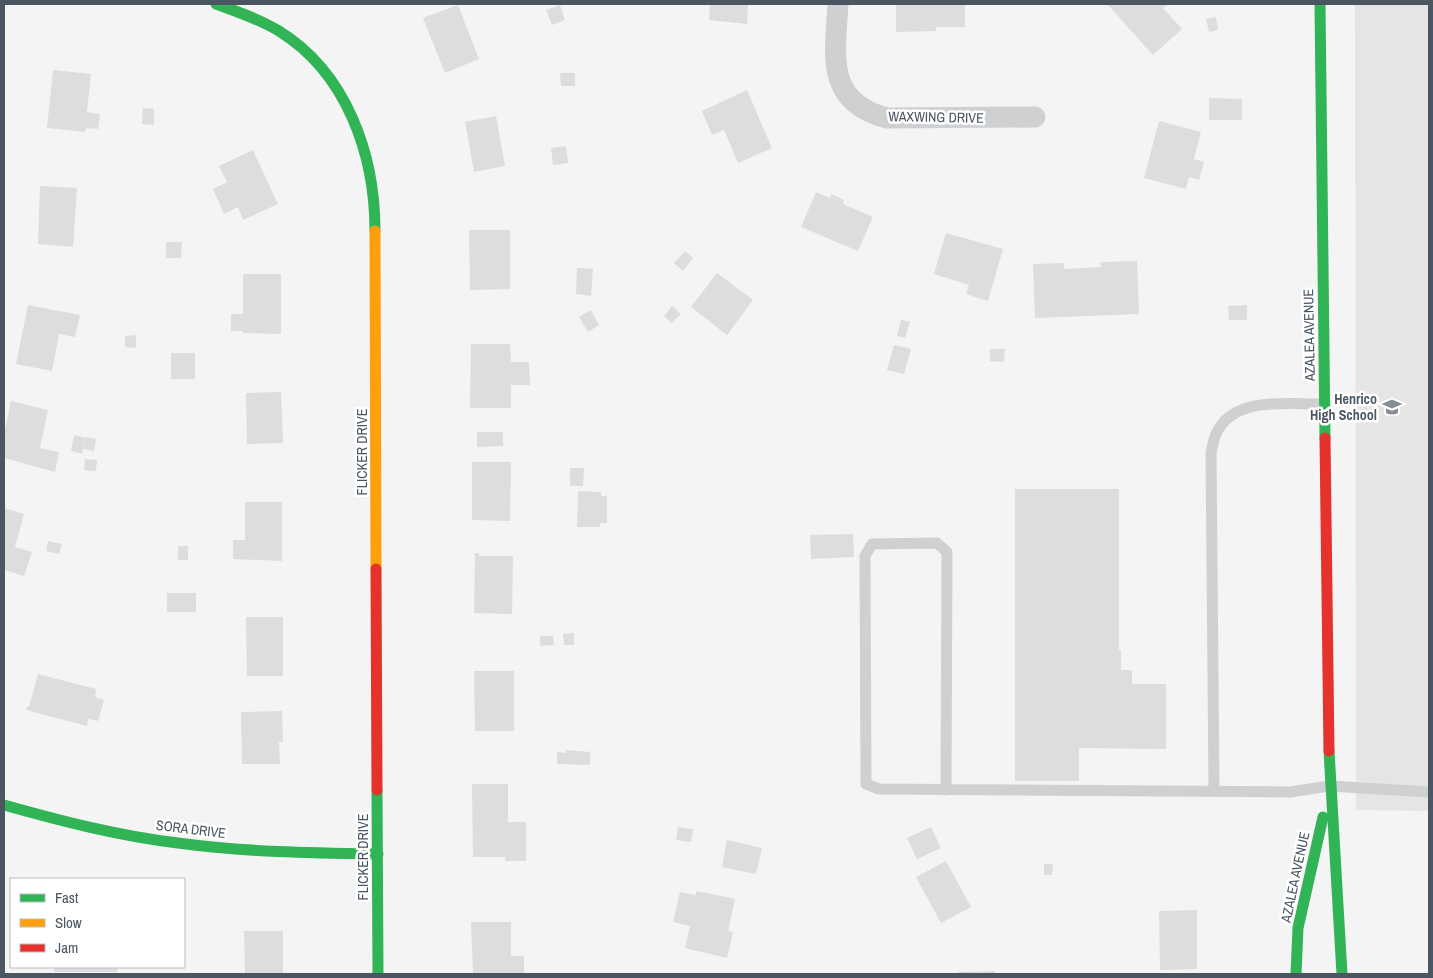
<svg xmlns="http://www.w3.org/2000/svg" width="1433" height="978" viewBox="0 0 1433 978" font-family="'Archivo Narrow',sans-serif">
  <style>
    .education { fill: #e6e5e6 }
    .building { fill: #ddddde }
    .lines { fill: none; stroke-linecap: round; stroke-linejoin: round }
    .lane { stroke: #ced0d2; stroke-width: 11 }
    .street { stroke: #ced0d2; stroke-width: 21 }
    .fast { stroke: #30b455; stroke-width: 11 }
    .slow { stroke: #ff9f0a; stroke-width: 11 }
    .jam { stroke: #e5322d; stroke-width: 11 }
    .labels { text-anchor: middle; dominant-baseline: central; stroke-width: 5; stroke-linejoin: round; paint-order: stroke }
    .street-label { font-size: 14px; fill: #4a5661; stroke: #fff }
    .poi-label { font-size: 14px; font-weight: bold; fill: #4a5661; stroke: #fff; text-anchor: end }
  </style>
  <rect width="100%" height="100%" fill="#f4f4f4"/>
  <path class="education" d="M 1355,4 L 1429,4 L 1429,811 L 1356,810 Z"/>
  <g class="building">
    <path d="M 710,4 L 748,4 L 747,24 L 709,20 Z"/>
    <path d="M 896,4 L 965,4 L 965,27 L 936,27 L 936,31 L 896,32 Z"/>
    <path d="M 1107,4 L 1169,4 L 1163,8 L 1182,29 L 1153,55 Z"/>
    <path d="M 458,5 L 479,59 L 445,73 L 423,18 Z"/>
    <path d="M 560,5 L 565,20 L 552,25 L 546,10 Z"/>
    <path d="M 1216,17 L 1218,30 L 1209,32 L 1206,19 Z"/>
    <path d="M 53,70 L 91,74 L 87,112 L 100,114 L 98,129 L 86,128 L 85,132 L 47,128 Z"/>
    <path d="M 560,73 L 575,73 L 575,86 L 561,86 Z"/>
    <path d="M 747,90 L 772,148 L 738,163 L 724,130 L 712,135 L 702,111 Z"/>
    <path d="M 1209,98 L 1242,99 L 1242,120 L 1209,120 Z"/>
    <path d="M 143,108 L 154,109 L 154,125 L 142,124 Z"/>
    <path d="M 496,116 L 505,166 L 474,172 L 465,122 Z"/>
    <path d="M 1159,121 L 1201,132 L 1194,159 L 1204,162 L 1199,180 L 1189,177 L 1186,189 L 1144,178 Z"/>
    <path d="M 566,146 L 568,163 L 553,165 L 551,148 Z"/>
    <path d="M 253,150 L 278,204 L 243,220 L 238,207 L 224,214 L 213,189 L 227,182 L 219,166 Z"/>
    <path d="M 40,186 L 77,188 L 73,247 L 38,244 Z"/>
    <path d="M 816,192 L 830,198 L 831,194 L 844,200 L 843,204 L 873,217 L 858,251 L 801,227 Z"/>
    <path d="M 469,230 L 510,230 L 510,289 L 470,290 Z"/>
    <path d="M 946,233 L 1003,249 L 988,301 L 966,294 L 969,285 L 934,274 Z"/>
    <path d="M 166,242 L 182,242 L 181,258 L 166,258 Z"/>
    <path d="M 685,251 L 693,258 L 683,271 L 674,263 Z"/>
    <path d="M 1137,261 L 1139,314 L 1035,318 L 1033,264 L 1064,263 L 1064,269 L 1101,267 L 1100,262 Z"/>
    <path d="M 577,268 L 593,269 L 591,296 L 576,294 Z"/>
    <path d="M 717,273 L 753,300 L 727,335 L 691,307 Z"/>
    <path d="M 243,274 L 281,274 L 281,334 L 243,333 L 243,331 L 231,331 L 231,314 L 243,314 Z"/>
    <path d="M 28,305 L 80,315 L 75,337 L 59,334 L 52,371 L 16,364 Z"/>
    <path d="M 1247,305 L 1247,320 L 1229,320 L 1228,306 Z"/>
    <path d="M 672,306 L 681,314 L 672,323 L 664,316 Z"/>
    <path d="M 591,310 L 599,325 L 588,332 L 579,317 Z"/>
    <path d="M 901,320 L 910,322 L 905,338 L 897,336 Z"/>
    <path d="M 136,335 L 136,348 L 125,347 L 125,336 Z"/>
    <path d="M 471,344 L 510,344 L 511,362 L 529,362 L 530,385 L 511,385 L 511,408 L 470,408 Z"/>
    <path d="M 894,345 L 911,349 L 904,374 L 887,370 Z"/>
    <path d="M 990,349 L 1005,349 L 1004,362 L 990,361 Z"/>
    <rect x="171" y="353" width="24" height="26"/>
    <path d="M 281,392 L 283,443 L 247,444 L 246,393 Z"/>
    <path d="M 11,401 L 48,410 L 40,448 L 59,452 L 55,472 L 4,458 L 4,435 Z"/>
    <path d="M 477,432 L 503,432 L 503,446 L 477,447 Z"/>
    <path d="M 74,435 L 86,438 L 82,454 L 71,451 Z"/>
    <path d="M 86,437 L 96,439 L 94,451 L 84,449 Z"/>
    <path d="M 85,459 L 97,460 L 96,471 L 84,470 Z"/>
    <path d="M 472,462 L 511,462 L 510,521 L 472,520 Z"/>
    <path d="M 570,468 L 584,468 L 583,486 L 570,486 Z"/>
    <path d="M 1015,489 L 1119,489 L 1119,650 L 1121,650 L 1121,670 L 1132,670 L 1132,684 L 1166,684 L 1166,749 L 1079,748 L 1079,781 L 1015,781 Z"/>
    <path d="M 578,491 L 601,492 L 601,496 L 607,496 L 607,523 L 600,523 L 600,527 L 577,527 Z"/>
    <path d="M 245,502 L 282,502 L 282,561 L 233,559 L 233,540 L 245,540 Z"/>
    <path d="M 4,508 L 24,514 L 15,547 L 32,552 L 24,576 L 4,570 Z"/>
    <path d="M 853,534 L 854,557 L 811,559 L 810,535 Z"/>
    <path d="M 48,541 L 62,544 L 59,554 L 46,551 Z"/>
    <rect x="178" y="546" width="10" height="14"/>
    <path d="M 475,553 L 479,553 L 479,556 L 513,556 L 512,614 L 474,613 Z"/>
    <rect x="167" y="593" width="29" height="19"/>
    <path d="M 246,617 L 283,617 L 283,676 L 247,676 Z"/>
    <path d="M 574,633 L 574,645 L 564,645 L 563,634 Z"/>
    <path d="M 540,636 L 553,636 L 554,645 L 540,646 Z"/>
    <path d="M 474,671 L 514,671 L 514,731 L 475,731 Z"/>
    <path d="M 38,674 L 96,689 L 95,697 L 104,700 L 98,721 L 88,719 L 87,726 L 26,710 L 27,706 L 29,707 Z"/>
    <path d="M 282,711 L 283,742 L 279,742 L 280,764 L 242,764 L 241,712 Z"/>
    <path d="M 566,750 L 590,752 L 590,765 L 557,764 L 557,752 L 566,753 Z"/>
    <path d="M 472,784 L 508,784 L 508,822 L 526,822 L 526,861 L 505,861 L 505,857 L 473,857 Z"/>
    <path d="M 678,827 L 693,829 L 691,842 L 676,840 Z"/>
    <path d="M 931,827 L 941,848 L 917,859 L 907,838 Z"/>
    <path d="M 727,840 L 762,848 L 756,874 L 722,867 Z"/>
    <path d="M 946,861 L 971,907 L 941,923 L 916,877 Z"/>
    <path d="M 1044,864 L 1053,864 L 1052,875 L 1044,875 Z"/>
    <path d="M 697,891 L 735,899 L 728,931 L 733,932 L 727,958 L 685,948 L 690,926 L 673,922 L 680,892 L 695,895 Z"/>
    <path d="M 1197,910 L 1197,969 L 1160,970 L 1159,911 Z"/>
    <path d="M 471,922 L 511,922 L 511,956 L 524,956 L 524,974 L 473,974 Z"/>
    <path d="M 244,931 L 283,931 L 283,974 L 245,974 Z"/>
    <path d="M 54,967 L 118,967 L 117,972 L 54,972 Z"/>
    <path d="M 995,971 L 995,974 L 958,974 L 958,972 Z"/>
  </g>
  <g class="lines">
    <g class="lane">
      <path d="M 946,790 L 947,552 L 937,543 L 872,544 L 865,556 L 866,784 L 879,789 L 1290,792 L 1329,786 L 1429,792"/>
      <path d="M 1214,791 L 1211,452 C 1213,445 1214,436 1218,430 C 1238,395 1291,405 1325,404"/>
    </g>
    <path class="street" d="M 838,4 C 835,56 825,102 887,118 L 1035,117"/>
    <g class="fast">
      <path d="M 216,4 C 238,12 259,19 279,31 C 347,73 375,155 375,231"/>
      <path d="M 1320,4 L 1325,438"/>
      <path d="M 1329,751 L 1342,974"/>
      <path d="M 377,790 L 378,974"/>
      <path d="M 4,805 C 61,821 119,836 178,843 C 244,852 311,853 378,854"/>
      <path d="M 1296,974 L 1298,928 L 1323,817"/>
    </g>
    <path class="slow" d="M 375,231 L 376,569"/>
    <g class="jam">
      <path d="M 1325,438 L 1329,751"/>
      <path d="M 376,569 L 377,790"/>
    </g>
  </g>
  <defs>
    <g id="school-bare" transform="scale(1.5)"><path d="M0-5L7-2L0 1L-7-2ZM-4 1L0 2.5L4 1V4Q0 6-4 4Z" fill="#868d94" stroke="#fff" stroke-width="2.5" paint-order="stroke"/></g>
  </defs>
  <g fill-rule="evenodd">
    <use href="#school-bare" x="1392" y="407"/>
  </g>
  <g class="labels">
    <g class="street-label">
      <text transform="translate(936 117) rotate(1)">WAXWING DRIVE</text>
      <text transform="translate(1309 335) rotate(-91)">AZALEA AVENUE</text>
      <text transform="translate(362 452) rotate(-90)">FLICKER DRIVE</text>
      <text transform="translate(191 829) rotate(7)">SORA DRIVE</text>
      <text transform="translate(363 857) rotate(-90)">FLICKER DRIVE</text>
      <text transform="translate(1295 877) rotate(-78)">AZALEA AVENUE</text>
    </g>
    <g class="poi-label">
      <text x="1377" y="399">Henrico<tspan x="1377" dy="16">High School</tspan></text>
    </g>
  </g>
  <rect width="1433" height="978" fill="none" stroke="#4a5661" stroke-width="10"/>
  <rect x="10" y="878" width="175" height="90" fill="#ffffff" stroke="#b7bbc0"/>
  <rect x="20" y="894" width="25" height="8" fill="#30b455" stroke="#b7bbc0"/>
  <text x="55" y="903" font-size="15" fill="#4a5661">Fast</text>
  <rect x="20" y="919" width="25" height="8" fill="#ff9f0a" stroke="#b7bbc0"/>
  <text x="55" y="928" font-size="15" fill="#4a5661">Slow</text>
  <rect x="20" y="944" width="25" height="8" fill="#e5322d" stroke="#b7bbc0"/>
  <text x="55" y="953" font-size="15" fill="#4a5661">Jam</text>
</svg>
